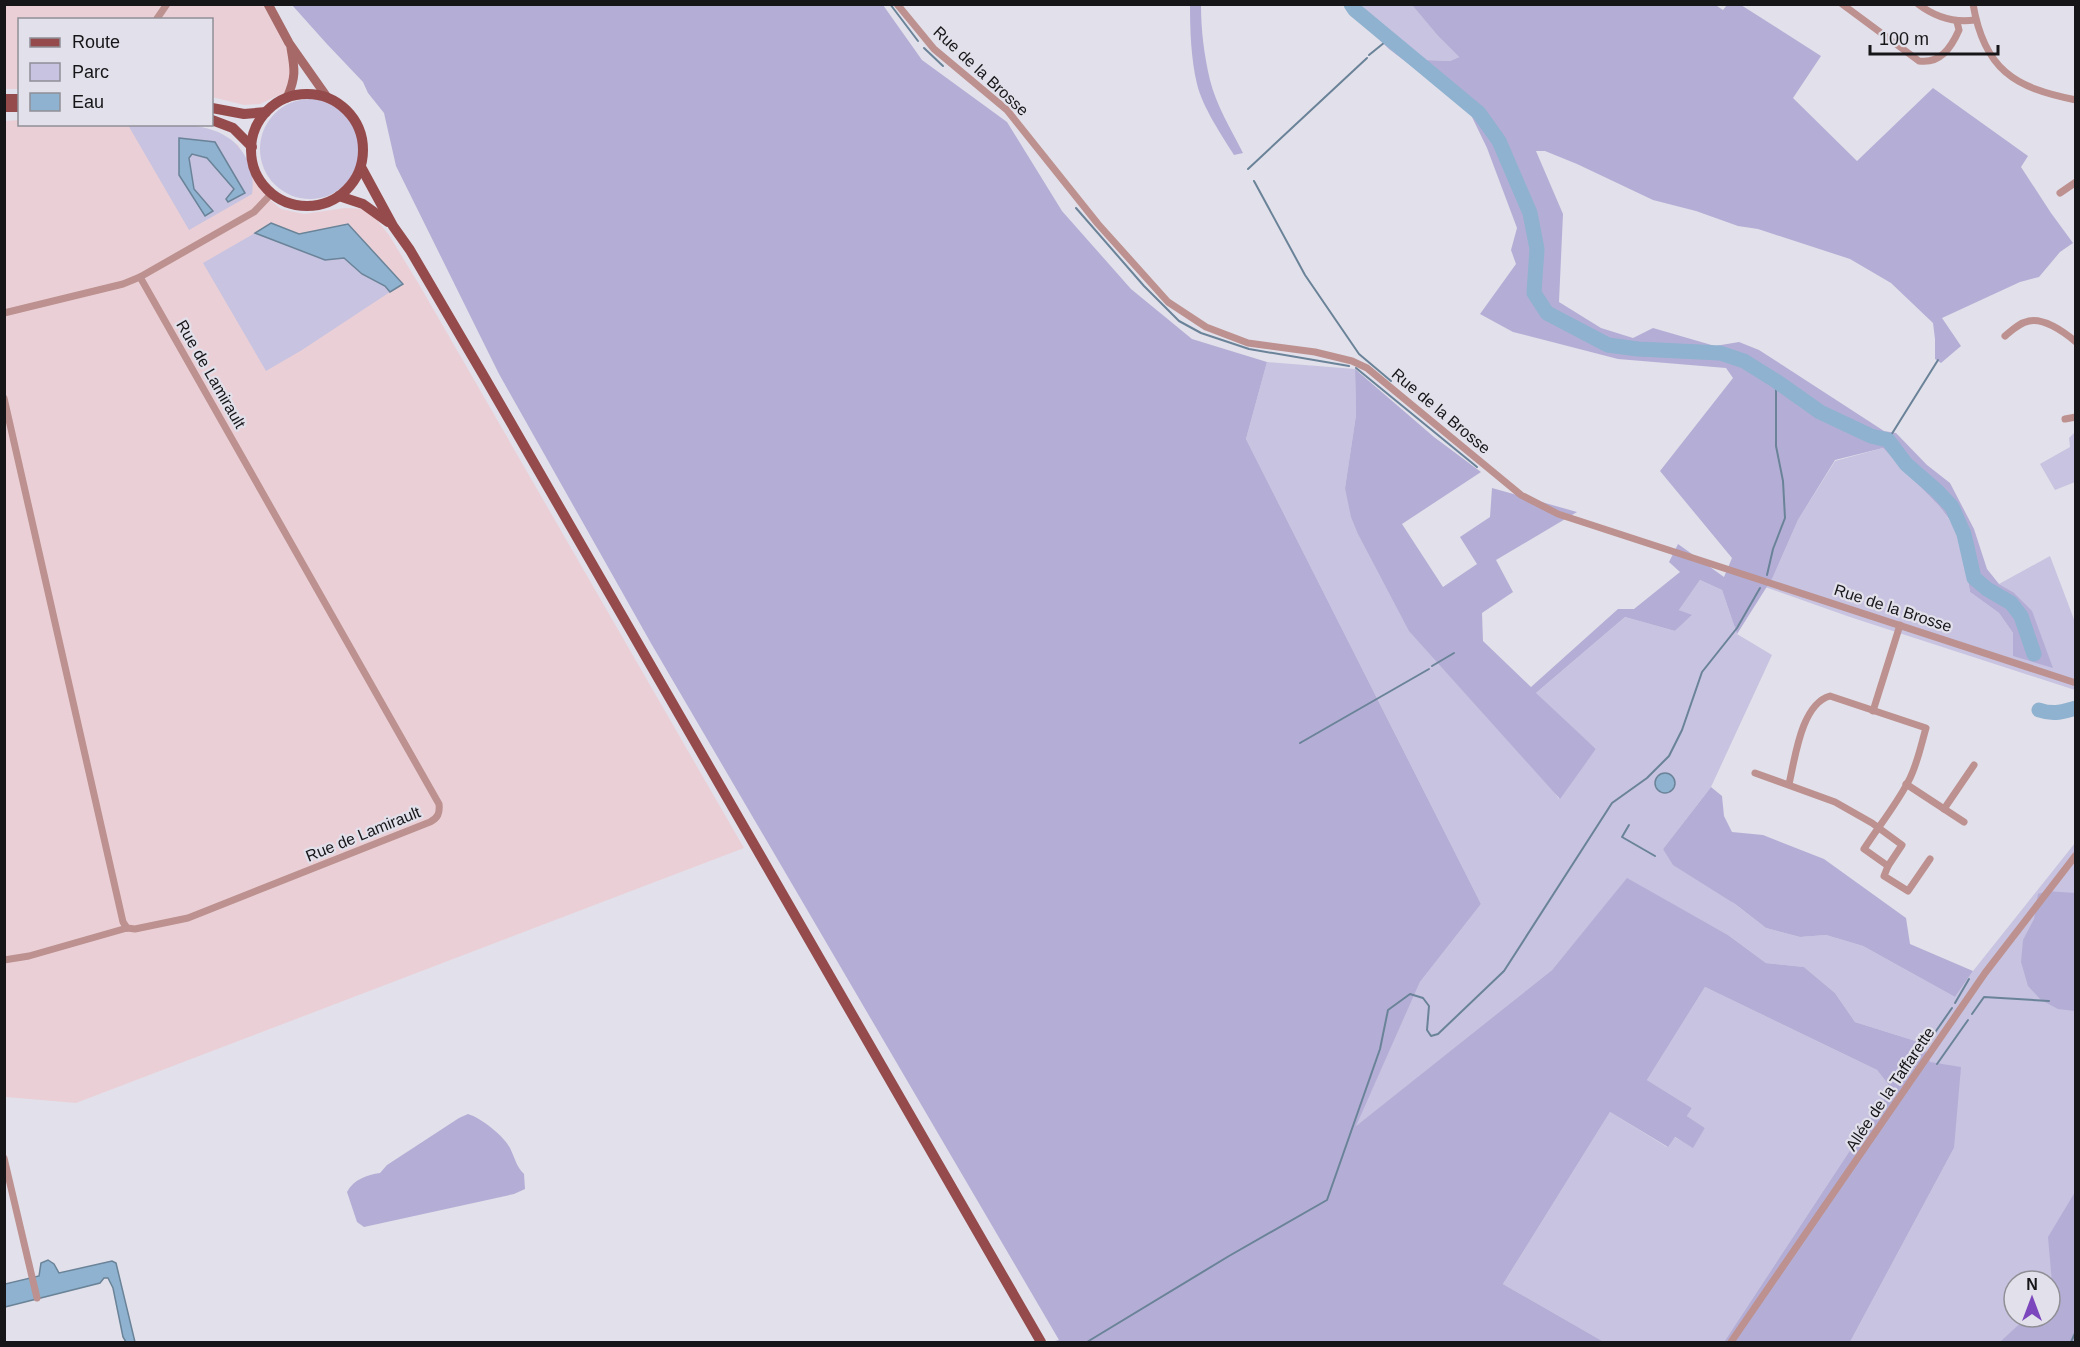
<svg xmlns="http://www.w3.org/2000/svg" width="2080" height="1347" viewBox="0 0 2080 1347" font-family="Arial,sans-serif">
  <style>
    .industrial { fill: #ead0d6 }
    .green { fill: #c7c3e0; fill-rule: evenodd }
    .forest { fill: #b4aed6 }
    .water { fill: #8eb2cf; stroke: #6a8398; stroke-width: 1.5 }
    .lines { fill: none; stroke-linecap: round; stroke-linejoin: round }
    .stream { stroke: #6a8398; stroke-width: 2 }
    .river { stroke: #8eb2cf; stroke-width: 15 }
    .minor { stroke: #bc918f; stroke-width: 7 }
    .secondary { stroke: #a66968; stroke-width: 9 }
    .primary { stroke: #954b4c; stroke-width: 10 }
    .labels { text-anchor: middle; dominant-baseline: central; stroke-width: 4.5; stroke-linejoin: round; paint-order: stroke }
    .street-label { font-size: 16px; fill: #161619; stroke: #e2e0ea }
  </style>
  <rect width="100%" height="100%" fill="#e2e0ea"/>
  <g class="industrial">
    <path d="M 4,5 L 263,5 L 284,41 L 294,68 L 286,92 L 260,104 L 244,105 L 212,97 L 212,20 L 20,20 L 19,89 L 5,89 Z"/>
    <path d="M 19,120 L 20,124 L 193,125 L 215,131 L 238,145 L 247,161 L 254,181 L 268,198 L 281,209 L 304,214 L 345,208 L 365,209 L 376,219 L 389,235 L 420,286 L 744,848 L 76,1103 L 6,1097 L 5,1088 L 5,121 Z"/>
  </g>
  <g class="green">
    <path d="M 1357,5 L 1412,5 L 1438,36 L 1459,57 L 1450,61 L 1425,60 Z"/>
    <circle cx="310" cy="149" r="50"/>
    <path d="M 128,125 C 168,125 225,116 246,158 C 252,171 254,181 252,194 L 189,230 ZM 180,138 L 215,142 L 244,193 L 226,199 L 234,189 L 207,158 L 192,154 L 189,158 L 194,189 L 213,211 L 205,215 L 179,175 Z"/>
    <path d="M 255,233 L 325,260 L 344,258 L 362,274 L 385,286 L 390,292 L 302,350 L 266,371 L 203,263 Z"/>
    <path d="M 1267,362 L 1355,369 L 1356,415 L 1345,488 L 1559,799 L 1596,749 L 1535,694 L 1625,617 L 1675,631 L 1691,616 L 1679,610 L 1700,580 L 1722,590 L 1737,634 L 1772,655 L 1711,787 L 1663,849 L 1766,928 L 1800,937 L 1826,935 L 1863,946 L 1955,997 L 1973,971 L 2075,843 L 2075,1342 L 1850,1342 L 1954,1148 L 1929,1062 L 1922,1043 L 1855,1022 L 1835,993 L 1804,967 L 1766,963 L 1728,935 L 1627,879 L 1552,970 L 1355,1127 L 1420,982 L 1481,904 L 1246,439 ZM 2014,1281 L 2050,1281 L 2050,1317 L 2014,1317 Z"/>
    <path d="M 2075,432 L 2075,482 L 2055,490 L 2040,464 L 2070,447 L 2069,438 Z"/>
    <path d="M 1883,448 L 1939,506 L 1960,534 L 1970,592 L 1999,613 L 2013,633 L 2013,655 L 2013,592 L 1999,584 L 2050,556 L 2075,622 L 2075,690 L 1850,617 L 1765,587 L 1773,577 L 1798,520 L 1835,461 Z"/>
    <path d="M 1705,987 L 1877,1070 L 1891,1088 L 1724,1342 L 1604,1342 L 1503,1284 L 1610,1112 L 1667,1147 L 1674,1137 L 1693,1147 L 1705,1128 L 1687,1116 L 1692,1108 L 1647,1080 Z"/>
  </g>
  <g class="forest">
    <path d="M 1714,4 L 1723,10 L 1727,5 L 1741,5 L 1821,56 L 1793,98 L 1857,161 L 1933,88 L 2028,156 L 2021,167 L 2051,213 L 2073,243 L 2060,252 L 2039,277 L 2020,282 L 1942,318 L 1961,346 L 1941,363 L 1935,359 L 1935,339 L 1933,323 L 1891,283 L 1850,259 L 1758,229 L 1738,226 L 1696,211 L 1653,200 L 1577,164 L 1545,151 L 1536,151 L 1563,214 L 1559,302 L 1601,328 L 1633,338 L 1653,328 L 1715,346 L 1739,342 L 1759,350 L 1884,431 L 1896,433 L 1927,465 L 1950,483 L 1974,529 L 1987,569 L 1999,584 L 2013,592 L 2032,611 L 2053,668 L 2013,656 L 2013,633 L 1999,613 L 1970,592 L 1960,533 L 1939,506 L 1883,448 L 1835,460 L 1798,520 L 1773,577 L 1737,634 L 1722,590 L 1700,580 L 1679,610 L 1692,615 L 1675,631 L 1625,617 L 1536,693 L 1596,749 L 1560,799 L 1409,631 L 1358,534 L 1351,517 L 1345,488 L 1356,415 L 1355,369 L 1434,437 L 1481,472 L 1402,524 L 1443,587 L 1477,564 L 1460,537 L 1490,517 L 1492,488 L 1577,512 L 1496,560 L 1513,592 L 1482,613 L 1483,641 L 1531,687 L 1618,609 L 1634,609 L 1680,572 L 1669,562 L 1678,544 L 1724,577 L 1732,558 L 1660,471 L 1733,378 L 1726,368 L 1618,359 L 1513,332 L 1480,314 L 1516,264 L 1511,250 L 1517,228 L 1487,148 L 1471,115 L 1443,90 L 1389,49 L 1343,5 L 1357,5 L 1425,60 L 1450,61 L 1459,57 L 1438,36 L 1412,5 Z"/>
    <path d="M 292,5 L 883,5 L 922,60 L 1007,122 L 1062,211 L 1131,289 L 1192,339 L 1267,362 L 1246,439 L 1481,904 L 1420,982 L 1356,1126 L 1552,970 L 1627,878 L 1728,935 L 1766,963 L 1804,967 L 1835,993 L 1855,1022 L 1922,1043 L 1930,1062 L 1961,1067 L 1954,1148 L 1850,1342 L 1724,1342 L 1891,1088 L 1877,1070 L 1705,987 L 1647,1080 L 1692,1108 L 1687,1116 L 1705,1128 L 1693,1148 L 1675,1137 L 1668,1147 L 1610,1112 L 1503,1284 L 1604,1342 L 1051,1342 L 1059,1340 L 652,645 L 499,374 L 396,166 L 384,113 L 368,93 L 363,82 L 326,43 Z"/>
    <path d="M 1190,5 L 1201,5 C 1201,30 1204,55 1210,80 C 1216,105 1231,129 1243,153 L 1234,155 C 1222,136 1202,106 1197,84 C 1191,59 1190,30 1190,5 Z"/>
    <path d="M 1711,787 L 1722,796 L 1724,816 L 1732,832 L 1763,835 L 1824,859 L 1906,918 L 1910,944 L 1973,971 L 1955,997 L 1863,946 L 1826,935 L 1800,937 L 1766,928 L 1735,904 L 1673,865 L 1663,849 Z"/>
    <path d="M 2047,891 L 2075,893 L 2075,1011 L 2058,1009 L 2041,1000 L 2028,986 L 2021,962 L 2023,940 L 2034,919 L 2038,894 Z"/>
    <path d="M 468,1114 C 481,1118 504,1136 510,1148 C 515,1158 516,1166 524,1174 L 525,1189 L 514,1194 L 364,1227 L 357,1222 L 347,1192 C 354,1179 367,1175 380,1173 L 387,1165 L 459,1118 Z"/>
    <path d="M 2075,1192 L 2075,1342 L 2000,1342 L 2027,1317 L 2050,1317 L 2050,1297 L 2053,1294 L 2048,1237 Z"/>
  </g>
  <g class="water">
    <path d="M 179,138 L 215,142 L 245,193 L 228,202 L 226,199 L 234,189 L 207,158 L 192,154 L 189,158 L 194,189 L 213,211 L 205,216 L 179,175 Z"/>
    <path d="M 271,223 L 299,234 L 348,224 L 403,284 L 390,292 L 385,286 L 362,274 L 344,258 L 325,260 L 255,233 Z"/>
    <circle cx="1665" cy="783" r="10"/>
    <path d="M 48,1260 L 54,1264 L 59,1273 L 112,1261 L 116,1263 L 135,1342 L 126,1342 L 123,1337 L 113,1288 L 108,1278 L 104,1278 L 100,1283 L 5,1307 L 5,1284 L 39,1276 L 41,1263 Z"/>
  </g>
  <g class="lines">
    <g class="stream">
      <path d="M 890,4 L 918,41"/>
      <path d="M 924,48 L 943,66"/>
      <path d="M 1369,55 L 1390,38"/>
      <path d="M 1248,169 L 1367,58"/>
      <path d="M 1254,181 L 1305,275 L 1359,354 L 1391,381"/>
      <path d="M 1076,208 L 1144,286 L 1179,321 L 1201,333 L 1249,349 L 1349,366"/>
      <path d="M 1356,368 L 1477,467"/>
      <path d="M 1888,440 L 1938,360"/>
      <path d="M 1767,575 L 1773,549 L 1785,518 L 1783,481 L 1776,446 L 1776,381"/>
      <path d="M 1432,666 L 1454,653"/>
      <path d="M 1300,743 L 1429,669"/>
      <path d="M 1629,825 L 1622,837 L 1655,856"/>
      <path d="M 1955,1003 L 1969,979"/>
      <path d="M 1972,1014 L 1984,997 L 2049,1001"/>
      <path d="M 1927,1044 L 1952,1008"/>
      <path d="M 1937,1064 L 1968,1020"/>
      <path d="M 1087,1342 L 1229,1256 L 1327,1200 L 1380,1049 L 1388,1010 L 1410,994 L 1423,998 L 1429,1006 L 1427,1030 L 1431,1036 L 1438,1034 L 1504,971 L 1612,803 L 1647,778 L 1669,756 L 1682,730 L 1702,672 L 1737,628 L 1760,588"/>
      <path d="M 2071,1342 L 2076,1331"/>
    </g>
    <g class="river">
      <path d="M 1351,4 L 1355,10 L 1479,113 L 1499,141 L 1530,213 L 1537,249 L 1534,293 L 1547,313 L 1608,345 L 1638,349 L 1720,353 L 1744,361 L 1776,381 L 1820,412 L 1871,436 L 1888,440 L 1906,464 L 1937,491 L 1952,507 L 1964,534 L 1974,578 L 1987,589 L 2011,603 L 2021,616 L 2034,654"/>
      <path d="M 2039,710 C 2054,715 2061,712 2076,708"/>
    </g>
    <g class="minor">
      <path d="M 897,4 L 934,49 L 1007,110 L 1098,224 L 1168,302 L 1206,327 L 1248,343 L 1315,352 L 1352,361 L 1367,368 L 1521,495 L 1558,514 L 2076,683"/>
      <path d="M 1842,4 L 1919,61 C 1940,64 1951,48 1959,30 L 1957,22"/>
      <path d="M 1918,4 C 1935,17 1954,23 1975,20"/>
      <path d="M 1973,4 C 1984,69 2014,88 2076,100"/>
      <path d="M 156,20 L 167,4"/>
      <path d="M 2060,193 L 2076,182"/>
      <path d="M 4,313 L 123,284 L 140,277 L 254,212 L 272,193"/>
      <path d="M 2005,336 C 2012,330 2019,323 2029,321 C 2045,318 2064,332 2076,342"/>
      <path d="M 4,398 L 123,922 L 127,928"/>
      <path d="M 2065,419 L 2076,417"/>
      <path d="M 1873,711 L 1900,625"/>
      <path d="M 1755,773 L 1835,802 L 1872,823 L 1902,845 L 1888,866 L 1864,849 C 1879,826 1896,805 1908,782 C 1917,766 1921,745 1926,728 L 1830,696 C 1801,704 1795,759 1789,784"/>
      <path d="M 1906,784 L 1964,822"/>
      <path d="M 1944,809 L 1974,765"/>
      <path d="M 1888,866 L 1884,876 L 1908,891 L 1930,859"/>
      <path d="M 4,960 L 29,956 L 127,928 L 135,929 L 188,918 L 430,822 C 438,818 440,813 439,804 L 140,277"/>
      <path d="M 4,1158 L 37,1298"/>
      <path d="M 1731,1342 L 1985,973 L 2076,855"/>
    </g>
    <g class="secondary">
      <path d="M 268,4 L 289,43 L 327,97"/>
      <path d="M 287,98 C 296,77 295,70 291,48"/>
    </g>
    <g class="primary">
      <circle cx="307" cy="150" r="56"/>
      <path d="M 4,99 L 20,99"/>
      <path d="M 4,107 L 20,107"/>
      <path d="M 212,108 L 244,114 L 266,112"/>
      <path d="M 212,120 L 233,128 L 252,147"/>
      <path d="M 361,167 L 393,226 L 410,250 L 485,378 L 1041,1342"/>
      <path d="M 339,196 L 363,204 L 388,222"/>
    </g>
  </g>
  <g class="labels">
    <g class="street-label">
      <text transform="translate(981 71) rotate(43)">Rue de la Brosse</text>
      <text transform="translate(211 374) rotate(60)">Rue de Lamirault</text>
      <text transform="translate(1441 411) rotate(40)">Rue de la Brosse</text>
      <text transform="translate(1893 608) rotate(18)">Rue de la Brosse</text>
      <text transform="translate(363 834) rotate(-22)">Rue de Lamirault</text>
      <text transform="translate(1890 1089) rotate(-56)">Allée de la Taffarette</text>
    </g>
  </g>
  <rect width="2080" height="1347" fill="none" stroke="#161619" stroke-width="12"/>
  <rect x="18" y="18" width="195" height="108" fill="#e2e0ea" stroke="#908f96" stroke-width="1.5"/>
  <rect x="30" y="38" width="30" height="9" fill="#954b4c" stroke="#908f96" stroke-width="1.5"/>
  <text x="72" y="48" font-size="18" fill="#161619">Route</text>
  <rect x="30" y="63" width="30" height="18" fill="#c7c3e0" stroke="#908f96" stroke-width="1.5"/>
  <text x="72" y="78" font-size="18" fill="#161619">Parc</text>
  <rect x="30" y="93" width="30" height="18" fill="#8eb2cf" stroke="#908f96" stroke-width="1.5"/>
  <text x="72" y="108" font-size="18" fill="#161619">Eau</text>
  <g transform="translate(2032 1299)"><circle r="28" fill="#e2e0ea" stroke="#908f96" stroke-width="1.5"/>
  <path d="M0-4.5L10 22L0 15L-10 22Z" fill="#7c46bd"/>
  <text y="-9" font-size="16" font-weight="bold" text-anchor="middle" fill="#161619">N</text>
  </g>
  <path d="M1870 45v9h128v-9" fill="none" stroke="#161619" stroke-width="3"/>
  <text x="1879" y="45" font-size="18" fill="#161619" stroke="#e2e0ea" stroke-width="4.5" paint-order="stroke">100 m</text>
</svg>
